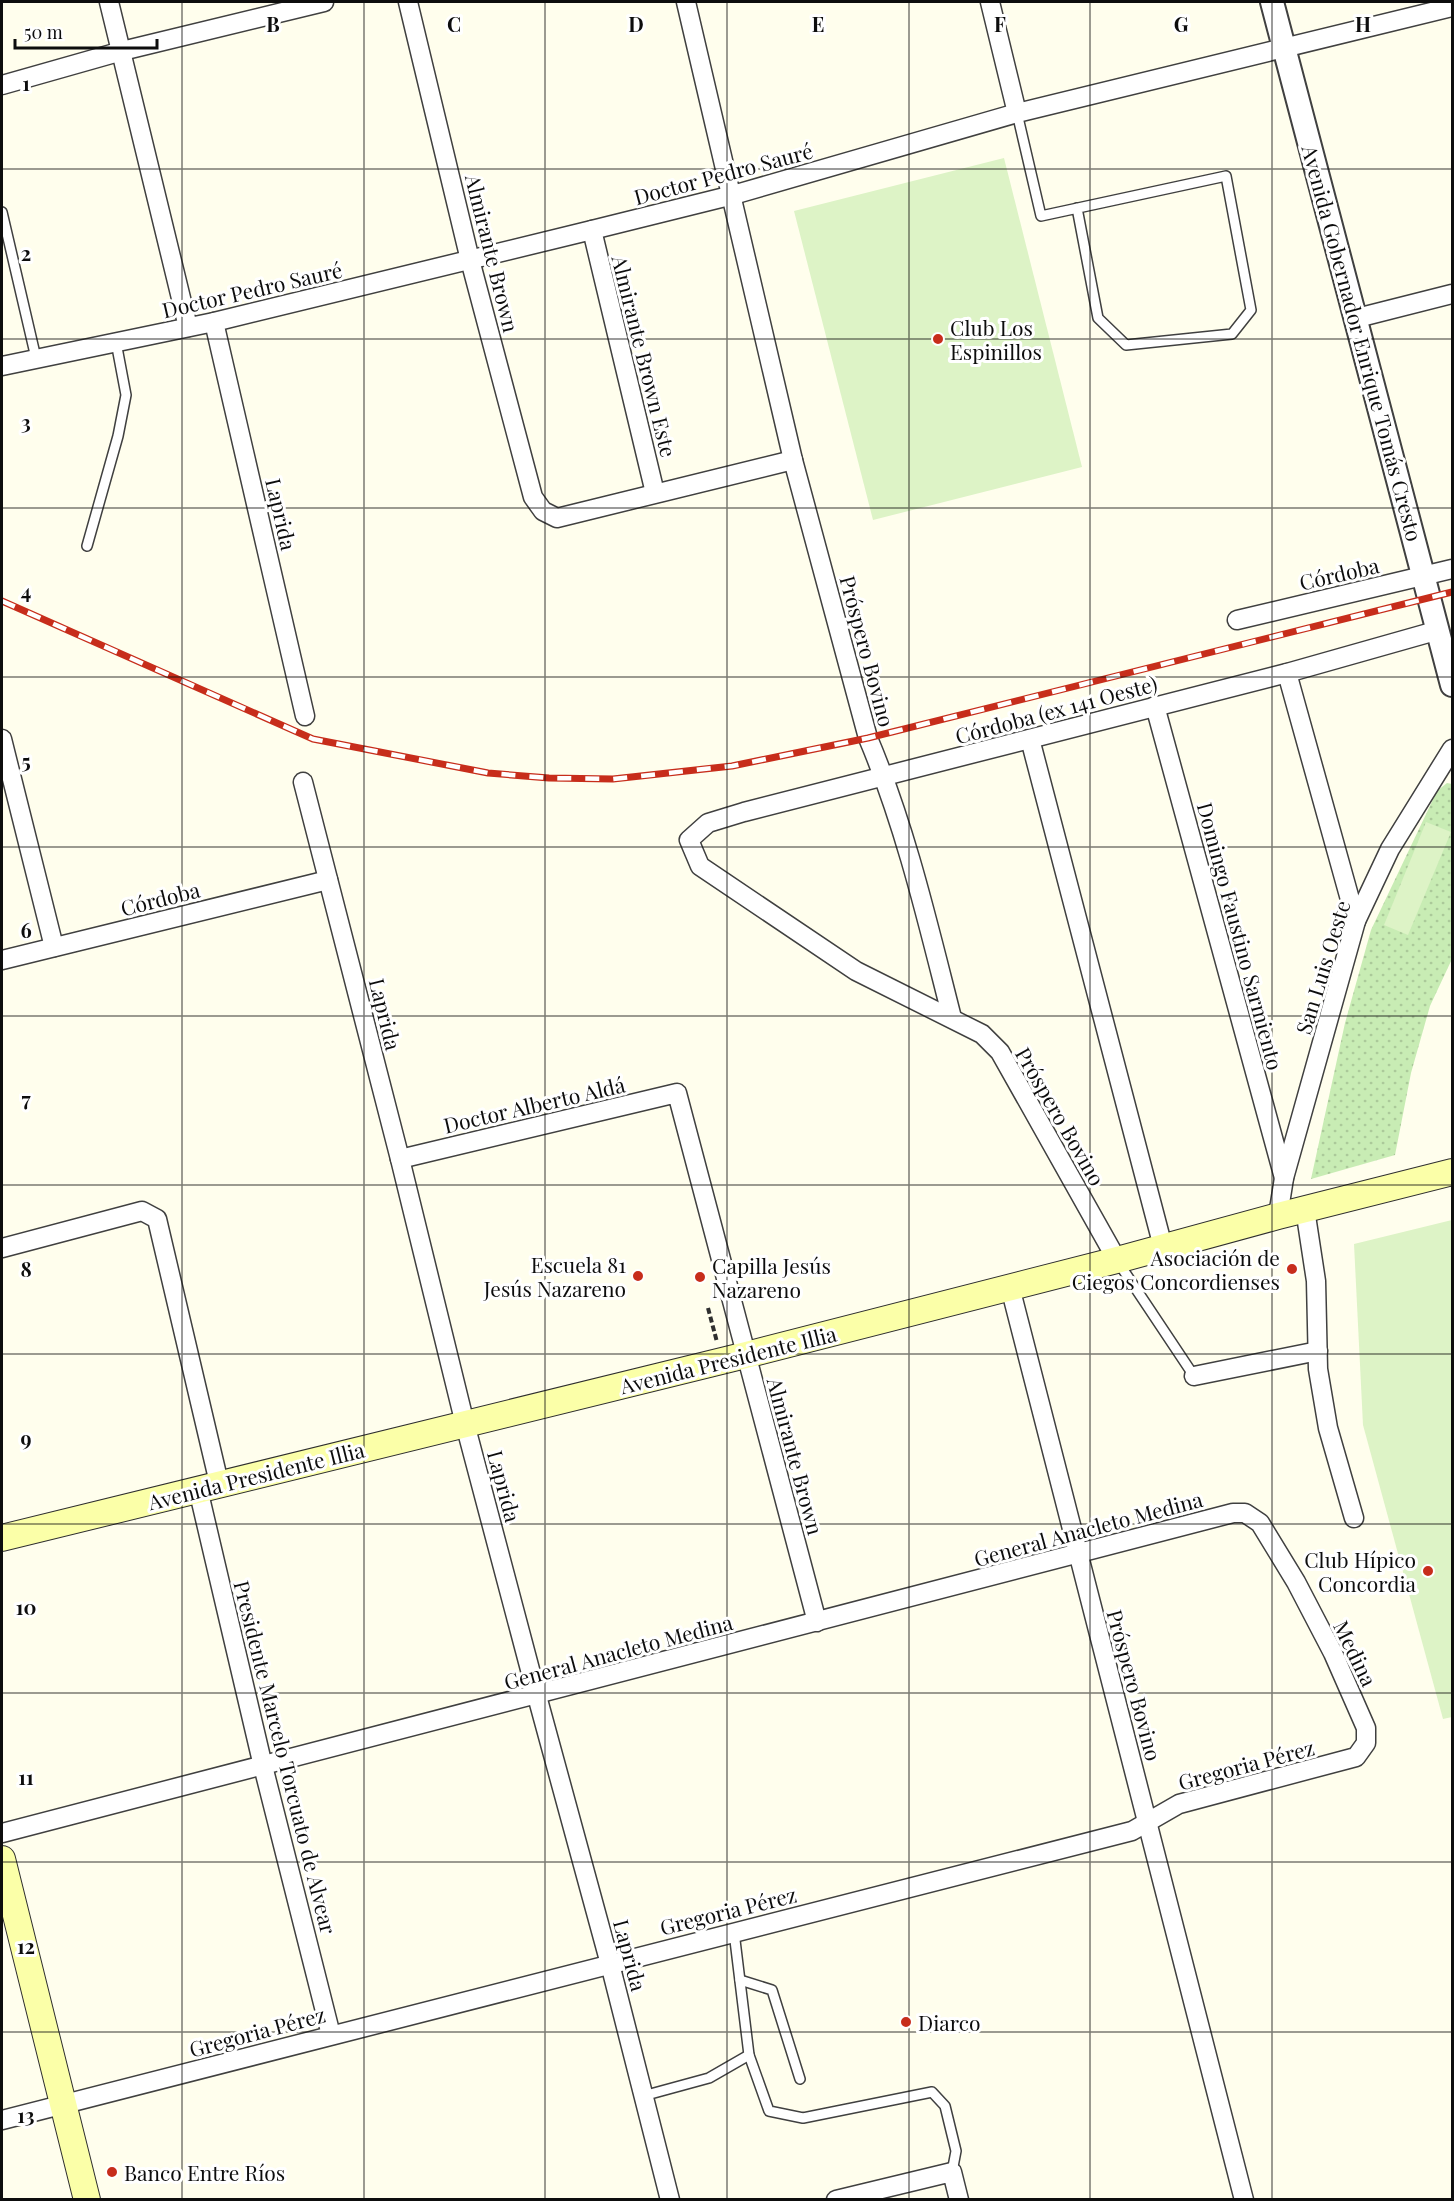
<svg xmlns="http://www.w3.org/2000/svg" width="1454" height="2201" viewBox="0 0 1454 2201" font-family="'Playfair Display',serif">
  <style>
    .park { fill: url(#park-dots) }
    .pitch { fill: #ddf3c6 }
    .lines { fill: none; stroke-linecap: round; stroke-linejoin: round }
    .service-casing { stroke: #404040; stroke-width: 12 }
    .minor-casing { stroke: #404040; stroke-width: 21 }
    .tertiary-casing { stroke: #404040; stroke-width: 26 }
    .secondary-casing { stroke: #2f2f2f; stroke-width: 28 }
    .path { stroke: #2f2f2f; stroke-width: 4; stroke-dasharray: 6 3; stroke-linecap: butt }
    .service { stroke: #fff; stroke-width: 9 }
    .minor { stroke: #fff; stroke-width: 18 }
    .tertiary { stroke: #fff; stroke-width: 22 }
    .secondary { stroke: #fbffa8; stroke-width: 26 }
    .rail-casing { stroke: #c72d1b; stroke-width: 7 }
    .rail { stroke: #fff; stroke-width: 4.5; stroke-dasharray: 14; stroke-linecap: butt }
    .grid { fill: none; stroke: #0d0d0d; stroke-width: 1.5; stroke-opacity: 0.55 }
    .poi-dot { fill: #c72d1b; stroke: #fff; stroke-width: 2 }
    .labels { text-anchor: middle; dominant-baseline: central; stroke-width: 6; stroke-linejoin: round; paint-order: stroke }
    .street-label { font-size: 21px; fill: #0d0d0d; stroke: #fff }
    .poi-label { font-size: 21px; fill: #0d0d0d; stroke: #fff; text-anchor: start }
    .grid-label { font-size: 20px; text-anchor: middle; font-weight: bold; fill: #0d0d0d; stroke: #fff; stroke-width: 6; stroke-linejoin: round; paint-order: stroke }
  </style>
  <defs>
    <pattern id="park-dots" width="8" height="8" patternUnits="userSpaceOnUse" patternTransform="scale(1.5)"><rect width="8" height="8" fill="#c8ecb4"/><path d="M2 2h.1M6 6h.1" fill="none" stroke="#abc99a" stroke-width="1.8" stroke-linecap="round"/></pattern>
  </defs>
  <rect width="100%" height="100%" fill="#fffeed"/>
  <path class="park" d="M 1447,783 L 1452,784 L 1452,959 L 1430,1006 L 1411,1073 L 1395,1155 L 1311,1179 L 1345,1023 L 1371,930 L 1437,791 Z"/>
  <g class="pitch">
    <path d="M 1004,158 L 1082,467 L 873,520 L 794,211 Z"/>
    <path d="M 1426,822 L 1451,832 L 1408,935 L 1384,925 Z"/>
    <path d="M 1452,1220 L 1452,1717 L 1443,1719 L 1363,1425 L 1354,1244 Z"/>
  </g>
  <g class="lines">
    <g class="service-casing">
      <g id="service">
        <path d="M 1017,113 L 1041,216 L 1226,176 L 1251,310 L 1232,334 L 1126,345 L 1098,318 L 1077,208"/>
        <path d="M 2,212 L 36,358"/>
        <path d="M 87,546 L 118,436 L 126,395 L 116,342"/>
        <path d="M 1118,1262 L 1194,1376"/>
        <path d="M 734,1932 L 749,2055 L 769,2111 L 803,2118 L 932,2092 L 945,2106 L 956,2151 L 952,2172"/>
        <path d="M 740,1980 L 772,1990 L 800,2079"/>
        <path d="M 643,2096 L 709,2078 L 749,2055"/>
      </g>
    </g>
    <g class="minor-casing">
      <g id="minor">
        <path d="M 109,2 L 188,327"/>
        <path d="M 408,2 L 470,260 L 533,497 L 543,511 L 557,518 L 793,460"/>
        <path d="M 686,2 L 793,460 L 868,738 C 906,828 928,924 952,1018"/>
        <path d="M 990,2 L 1017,113"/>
        <path d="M 2,85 L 122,51 L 324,2"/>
        <path d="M 592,230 L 655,493"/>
        <path d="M 1357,318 L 1452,294"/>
        <path d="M 214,322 L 305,716"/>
        <path d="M 2,366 L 214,322 L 592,230 L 733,195 L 1017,113 L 1452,7"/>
        <path d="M 1237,620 L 1452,569"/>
        <path d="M 1287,673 L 1356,921"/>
        <path d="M 1155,706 L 1284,1178"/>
        <path d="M 2,739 L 54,947"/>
        <path d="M 1030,739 L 1163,1247"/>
        <path d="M 303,782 L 400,1159 L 465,1424 L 537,1696 L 610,1964 L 670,2200"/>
        <path d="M 2,960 L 328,880"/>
        <path d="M 400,1159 L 677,1093 L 817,1622"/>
        <path d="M 1305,1209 L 1316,1281 L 1318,1369 L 1328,1428 L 1354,1518"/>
        <path d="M 1278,1216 L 1284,1178 L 1356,921 L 1390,849 L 1452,749"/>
        <path d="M 2,1248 L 142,1211 L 157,1219 L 219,1483"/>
        <path d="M 1117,1260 L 1000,1052 L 982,1034 L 856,971 L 700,866 L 689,840 L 708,823 L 744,812 L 1287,673 L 1439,630"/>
        <path d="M 1010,1287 L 1244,2200"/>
        <path d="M 1194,1376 L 1318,1351"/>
        <path d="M 198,1489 L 263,1766 L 331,2035"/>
        <path d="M 2,1833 L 1233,1513 L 1245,1513 L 1260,1523 L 1296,1582 L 1333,1653 L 1366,1728 L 1366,1743 L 1356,1757 L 1179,1804 L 1132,1831 L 2,2120"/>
        <path d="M 836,2200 L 952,2172 L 959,2200"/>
      </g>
    </g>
    <g class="tertiary-casing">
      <path id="tertiary" d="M 1272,2 L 1452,685"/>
    </g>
    <g class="secondary-casing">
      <g id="secondary">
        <path d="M 2,1538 L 746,1355 L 1117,1260 L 1278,1216 L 1452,1172"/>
        <path d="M 2,1859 L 87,2200"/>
      </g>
    </g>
    <path class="path" d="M 708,1308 L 717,1342"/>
    <use href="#service" class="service"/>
    <use href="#minor" class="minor"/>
    <use href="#tertiary" class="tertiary"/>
    <use href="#secondary" class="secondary"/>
    <g class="rail-casing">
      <path id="rail" d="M 2,601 L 313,739 L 488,773 L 549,778 L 613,779 L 732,766 L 868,738 L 1452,592"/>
    </g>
    <use href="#rail" class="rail"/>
  </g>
  <path class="grid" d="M 182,2 L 182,2200M 364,2 L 364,2200M 545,2 L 545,2200M 727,2 L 727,2200M 909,2 L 909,2200M 1090,2 L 1090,2200M 1272,2 L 1272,2200M 2,169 L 1452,169M 2,339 L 1452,339M 2,508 L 1452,508M 2,677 L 1452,677M 2,847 L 1452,847M 2,1016 L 1452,1016M 2,1185 L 1452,1185M 2,1354 L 1452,1354M 2,1524 L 1452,1524M 2,1693 L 1452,1693M 2,1862 L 1452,1862M 2,2032 L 1452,2032"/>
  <g class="poi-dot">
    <circle cx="938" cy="339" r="6"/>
    <circle cx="1292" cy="1269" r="6"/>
    <circle cx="638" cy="1276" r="6"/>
    <circle cx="700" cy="1277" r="6"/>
    <circle cx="1428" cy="1571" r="6"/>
    <circle cx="906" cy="2022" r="6"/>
    <circle cx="112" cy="2172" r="6"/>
  </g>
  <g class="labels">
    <g class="street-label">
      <text transform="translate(723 173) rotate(-15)">Doctor Pedro Sauré</text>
      <text transform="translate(493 253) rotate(76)">Almirante Brown</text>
      <text transform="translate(252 289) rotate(-13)">Doctor Pedro Sauré</text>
      <text transform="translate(1363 343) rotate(75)">Avenida Gobernador Enrique Tomás Cresto</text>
      <text transform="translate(645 356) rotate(76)">Almirante Brown Este</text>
      <text transform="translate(282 514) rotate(77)">Laprida</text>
      <text transform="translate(1339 573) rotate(-13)">Córdoba</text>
      <text transform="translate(868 651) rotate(75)">Próspero Bovino</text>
      <text transform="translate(1056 709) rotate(-15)">Córdoba (ex 141 Oeste)</text>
      <text transform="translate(160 898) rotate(-14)">Córdoba</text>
      <text transform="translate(1241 936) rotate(75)">Domingo Faustino Sarmiento</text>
      <text transform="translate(1322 967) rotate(-73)">San Luis Oeste</text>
      <text transform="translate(386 1014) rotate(76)">Laprida</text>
      <text transform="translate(534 1104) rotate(-13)">Doctor Alberto Aldá</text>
      <text transform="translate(1061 1116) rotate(60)">Próspero Bovino</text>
      <text transform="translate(728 1359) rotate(-14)">Avenida Presidente Illia</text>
      <text transform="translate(796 1456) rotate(75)">Almirante Brown</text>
      <text transform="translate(256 1475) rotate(-14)">Avenida Presidente Illia</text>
      <text transform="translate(505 1486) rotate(75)">Laprida</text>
      <text transform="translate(1088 1528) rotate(-15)">General Anacleto Medina</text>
      <text transform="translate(618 1651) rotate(-15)">General Anacleto Medina</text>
      <text transform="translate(1356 1653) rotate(64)">Medina</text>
      <text transform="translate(1135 1685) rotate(75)">Próspero Bovino</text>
      <text transform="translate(286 1757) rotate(76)">Presidente Marcelo Torcuato de Alvear</text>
      <text transform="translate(1246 1764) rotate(-15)">Gregoria Pérez</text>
      <text transform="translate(728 1910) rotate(-14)">Gregoria Pérez</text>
      <text transform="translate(631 1955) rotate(75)">Laprida</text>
      <text transform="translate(257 2031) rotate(-15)">Gregoria Pérez</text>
    </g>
    <g class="poi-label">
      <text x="950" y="327">Club Los<tspan x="950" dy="24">Espinillos</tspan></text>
      <text x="1280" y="1257" text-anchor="end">Asociación de<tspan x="1280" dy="24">Ciegos Concordienses</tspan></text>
      <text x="626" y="1264" text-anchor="end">Escuela 81<tspan x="626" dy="24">Jesús Nazareno</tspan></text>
      <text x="712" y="1265">Capilla Jesús<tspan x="712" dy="24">Nazareno</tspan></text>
      <text x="1416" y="1559" text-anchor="end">Club Hípico<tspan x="1416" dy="24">Concordia</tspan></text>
      <text x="918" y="2022">Diarco</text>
      <text x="124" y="2172">Banco Entre Ríos</text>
    </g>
  </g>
  <g class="grid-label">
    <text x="273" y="32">B</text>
    <text x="454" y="32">C</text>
    <text x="636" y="32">D</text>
    <text x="818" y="32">E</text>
    <text x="1000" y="32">F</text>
    <text x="1181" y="32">G</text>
    <text x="1363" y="32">H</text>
    <text x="26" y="91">1</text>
    <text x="26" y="261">2</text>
    <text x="26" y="430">3</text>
    <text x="26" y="599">4</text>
    <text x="26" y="769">5</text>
    <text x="26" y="938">6</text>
    <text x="26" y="1107">7</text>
    <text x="26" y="1277">8</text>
    <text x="26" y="1446">9</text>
    <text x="26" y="1615">10</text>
    <text x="26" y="1785">11</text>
    <text x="26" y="1954">12</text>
    <text x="26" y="2123">13</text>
  </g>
  <rect width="1454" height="2201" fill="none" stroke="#0d0d0d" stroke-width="6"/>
  <path d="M15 39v9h142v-9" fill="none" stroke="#0d0d0d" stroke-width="3"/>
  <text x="24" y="39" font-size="18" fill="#0d0d0d" stroke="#ffffff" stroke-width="4.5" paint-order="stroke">50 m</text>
</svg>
